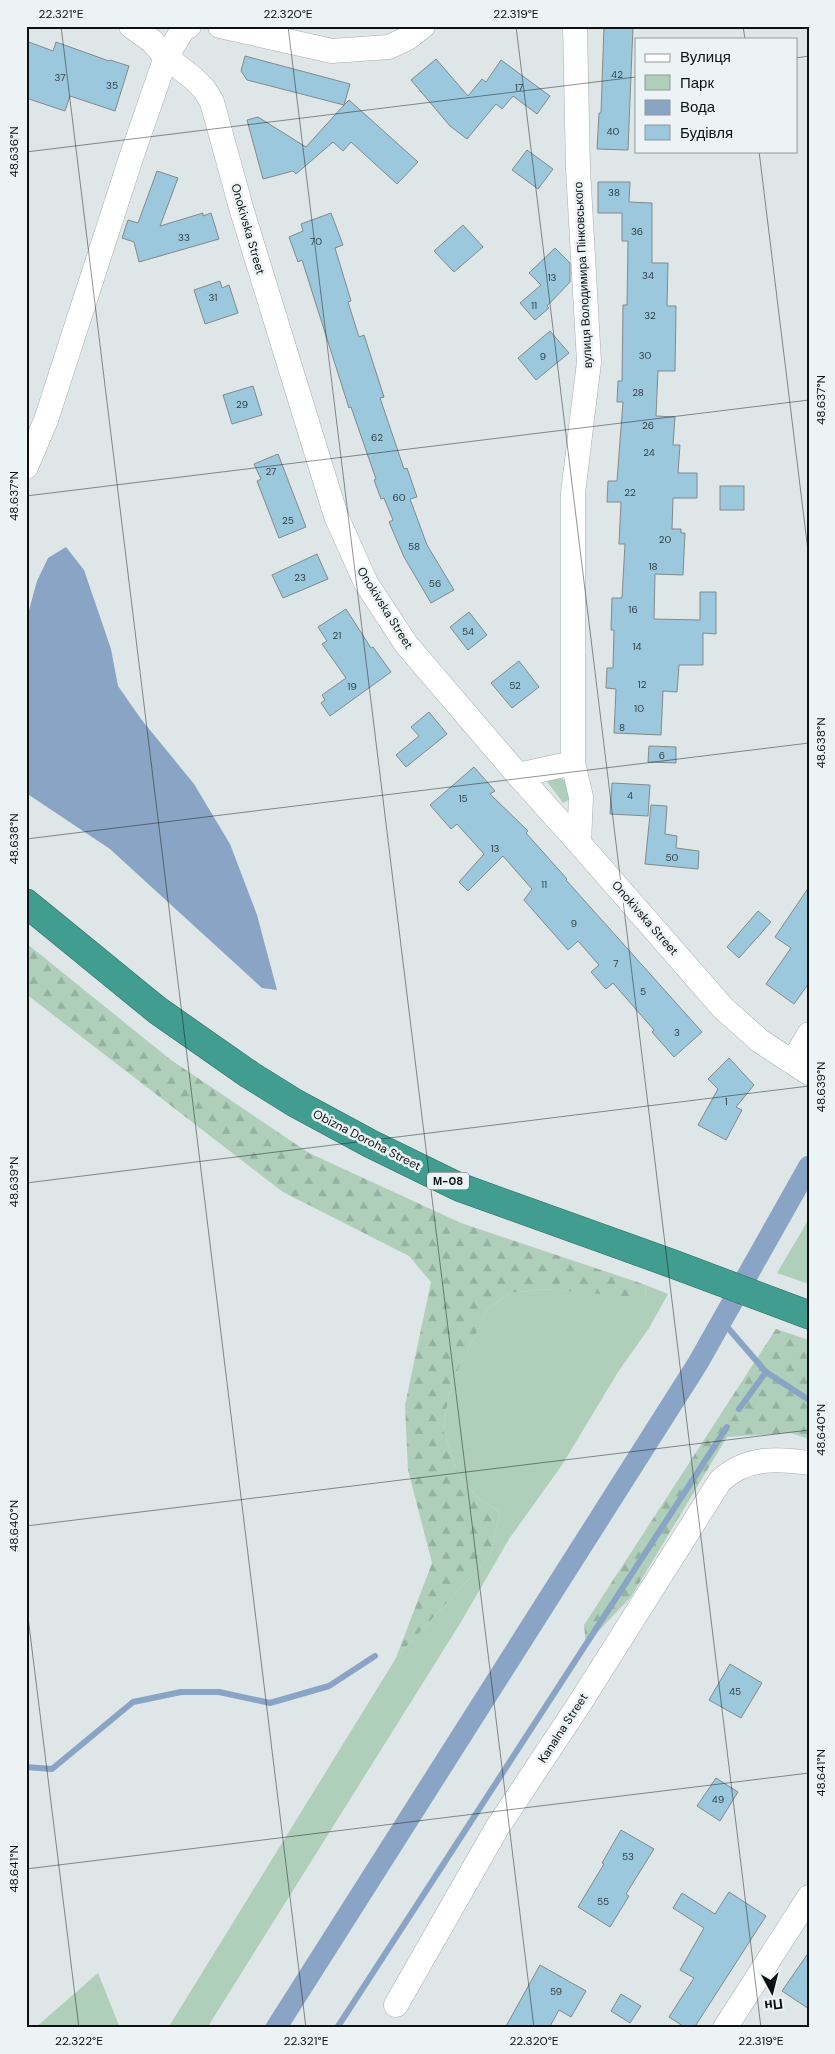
<svg xmlns="http://www.w3.org/2000/svg" width="835" height="2054" viewBox="0 0 835 2054" font-family="'DM Sans',sans-serif">
  <style>
    .green { fill: #afcfbb }
    .forest { fill: url(#forest-firs) }
    .water { fill: #89a4c4 }
    .lines { fill: none; stroke-linecap: round; stroke-linejoin: round }
    .stream { stroke: #89a4c4; stroke-width: 6 }
    .canal { stroke: #89a4c4; stroke-width: 21 }
    .building { fill: #9bc8dd; stroke: #83898c }
    .minor-casing { stroke: #a5adae; stroke-width: 25 }
    .highway-casing { stroke: #2f6c63; stroke-width: 29 }
    .minor { stroke: #fff; stroke-width: 24 }
    .highway { stroke: #419d8f; stroke-width: 28 }
    .ticks { fill: none; stroke: #0e1111; stroke-width: 1; stroke-opacity: 0.45 }
    .labels { text-anchor: middle; dominant-baseline: central; stroke-width: 5; stroke-linejoin: round; paint-order: stroke }
    .number-label { font-size: 10px; fill: #313f44 }
    .shield { fill: #ebf3f4; stroke: #505555; stroke-width: 1 }
    .shield-label { font-size: 11px; font-weight: bold; fill: #0e1111 }
    .street-label { font-size: 12px; fill: #0e1111; stroke: #ebf3f4 }
    .neatline { fill: none; stroke: #0e1111; stroke-width: 2 }
    .ticks-label { font-size: 12px; text-anchor: middle; fill: #0e1111 }
  </style>
  <defs>
    <pattern id="forest-firs" width="22" height="20" patternUnits="userSpaceOnUse" patternTransform="scale(1.25)"><rect width="22" height="20" fill="#afcfbb"/><path d="M5 1l3.5 6h-7zM16 11l3.5 6h-7z" fill="#95b1a0"/></pattern>
  </defs>
  <rect width="100%" height="100%" fill="#dee6e7"/>
  <g class="green">
    <path d="M 558,777 L 569,782 L 570,799 L 563,803 L 546,780 Z"/>
    <path d="M 809,1219 L 809,1284 L 777,1273 Z"/>
    <path d="M 646,1285 L 668,1294 L 649,1328 L 618,1372 L 562,1465 L 509,1539 L 461,1622 L 207,2028 L 168,2028 L 396,1658 L 490,1556 L 500,1512 L 479,1499 L 458,1475 L 443,1429 L 451,1384 L 488,1309 L 510,1293 L 544,1289 L 645,1297 Z"/>
    <path d="M 98,1973 L 120,2028 L 35,2028 Z"/>
  </g>
  <g class="forest">
    <path d="M 26,943 L 171,1060 L 309,1153 L 461,1223 L 646,1285 L 645,1298 L 544,1289 L 510,1293 L 488,1309 L 451,1384 L 443,1429 L 458,1475 L 479,1499 L 500,1512 L 490,1556 L 396,1658 L 432,1563 L 408,1470 L 405,1405 L 431,1282 L 409,1256 L 283,1192 L 26,994 Z"/>
    <path d="M 776,1329 L 809,1340 L 809,1439 L 791,1433 L 727,1437 L 631,1597 L 586,1644 L 584,1625 Z"/>
  </g>
  <path class="water" d="M 66,547 L 84,570 L 111,649 L 118,686 L 141,719 L 194,784 L 230,844 L 257,915 L 277,990 L 262,988 L 110,849 L 26,793 L 26,621 L 37,581 L 48,558 Z"/>
  <g class="lines">
    <g class="stream">
      <path d="M 722,1321 L 766,1372 L 809,1400"/>
      <path d="M 739,1409 L 766,1372"/>
      <path d="M 26,1767 L 52,1769 L 133,1702 L 181,1692 L 219,1692 L 270,1703 L 329,1686 L 375,1656"/>
      <path d="M 337,2028 L 727,1427"/>
    </g>
    <path class="canal" d="M 276,2028 L 698,1363 L 809,1166"/>
  </g>
  <g class="building">
    <path d="M 604,26 L 633,26 L 628,150 L 597,149 L 599,113 L 601,113 Z"/>
    <path d="M 26,41 L 53,51 L 56,42 L 109,61 L 110,60 L 129,66 L 115,111 L 70,96 L 65,111 L 26,98 Z"/>
    <path d="M 245,56 L 350,84 L 344,105 L 349,100 L 418,162 L 397,184 L 351,142 L 343,151 L 333,142 L 296,174 L 293,171 L 263,179 L 247,120 L 258,117 L 306,147 L 344,105 L 247,80 L 241,71 Z"/>
    <path d="M 436,59 L 468,96 L 482,79 L 486,82 L 501,60 L 550,96 L 537,114 L 513,96 L 502,109 L 496,104 L 467,139 L 450,126 L 411,80 Z"/>
    <path d="M 527,150 L 553,169 L 538,189 L 512,170 Z"/>
    <path d="M 157,171 L 178,178 L 160,226 L 203,213 L 203,216 L 211,213 L 219,239 L 139,262 L 134,242 L 122,238 L 128,220 L 138,223 Z"/>
    <path d="M 598,182 L 630,182 L 629,202 L 652,203 L 652,263 L 668,263 L 667,306 L 676,306 L 675,371 L 658,371 L 656,416 L 675,417 L 673,445 L 680,445 L 678,473 L 697,473 L 697,498 L 673,498 L 672,529 L 681,529 L 681,533 L 685,533 L 683,575 L 655,574 L 654,619 L 700,620 L 700,592 L 716,592 L 716,634 L 703,633 L 703,665 L 679,665 L 677,692 L 663,691 L 661,735 L 614,733 L 616,689 L 606,688 L 607,668 L 613,668 L 614,630 L 611,630 L 612,598 L 622,598 L 625,544 L 619,544 L 621,502 L 607,502 L 608,481 L 617,481 L 623,402 L 617,402 L 618,381 L 622,381 L 623,305 L 627,305 L 628,241 L 622,241 L 622,213 L 598,213 Z"/>
    <path d="M 331,213 L 343,245 L 335,248 L 351,301 L 348,302 L 359,337 L 364,335 L 384,397 L 380,398 L 404,469 L 407,468 L 417,497 L 410,499 L 427,545 L 454,590 L 431,603 L 404,557 L 389,522 L 393,520 L 384,498 L 381,499 L 374,480 L 376,479 L 351,407 L 349,408 L 302,260 L 298,262 L 289,237 L 303,231 L 301,224 Z"/>
    <path d="M 463,225 L 483,247 L 454,272 L 434,251 Z"/>
    <path d="M 555,248 L 570,263 L 570,282 L 547,306 L 549,308 L 535,320 L 520,303 L 541,285 L 529,273 Z"/>
    <path d="M 220,281 L 222,288 L 229,285 L 238,313 L 205,324 L 194,290 Z"/>
    <path d="M 550,331 L 569,353 L 536,380 L 518,358 Z"/>
    <path d="M 253,386 L 262,415 L 232,424 L 223,395 Z"/>
    <path d="M 278,454 L 306,527 L 279,538 L 257,481 L 261,479 L 254,464 Z"/>
    <rect x="720" y="486" width="24" height="24"/>
    <path d="M 317,554 L 328,579 L 283,598 L 272,575 Z"/>
    <path d="M 346,609 L 371,648 L 373,647 L 391,672 L 330,716 L 321,703 L 325,700 L 322,695 L 346,678 L 322,644 L 327,641 L 318,627 Z"/>
    <path d="M 469,612 L 487,635 L 468,650 L 450,627 Z"/>
    <path d="M 519,661 L 539,687 L 512,708 L 491,683 Z"/>
    <path d="M 429,712 L 447,734 L 406,767 L 396,755 L 419,736 L 411,727 Z"/>
    <path d="M 649,746 L 676,747 L 676,763 L 648,762 Z"/>
    <path d="M 474,767 L 495,791 L 490,794 L 528,831 L 526,833 L 567,879 L 566,880 L 702,1032 L 674,1057 L 652,1032 L 654,1030 L 613,983 L 606,989 L 591,972 L 599,965 L 578,941 L 568,950 L 524,900 L 532,889 L 503,856 L 468,891 L 459,882 L 484,854 L 457,824 L 451,829 L 430,805 Z"/>
    <path d="M 612,783 L 650,785 L 648,816 L 610,814 Z"/>
    <path d="M 651,805 L 667,806 L 665,834 L 677,836 L 676,848 L 699,851 L 698,869 L 645,864 Z"/>
    <path d="M 809,887 L 809,983 L 794,1004 L 766,984 L 791,948 L 775,937 Z"/>
    <path d="M 758,911 L 771,922 L 739,958 L 727,947 Z"/>
    <path d="M 729,1058 L 754,1085 L 736,1107 L 742,1110 L 726,1140 L 698,1125 L 718,1089 L 708,1079 Z"/>
    <path d="M 730,1664 L 762,1683 L 741,1718 L 709,1700 Z"/>
    <path d="M 716,1778 L 738,1792 L 720,1821 L 697,1806 Z"/>
    <path d="M 621,1830 L 654,1849 L 626,1894 L 629,1896 L 610,1927 L 578,1907 L 604,1864 L 602,1863 Z"/>
    <path d="M 729,1892 L 766,1916 L 694,2028 L 686,2028 L 669,2017 L 694,1978 L 680,1970 L 704,1928 L 673,1908 L 682,1893 L 715,1914 Z"/>
    <path d="M 809,1952 L 809,2009 L 782,1991 Z"/>
    <path d="M 540,1965 L 586,1991 L 571,2017 L 559,2010 L 549,2028 L 505,2028 Z"/>
    <path d="M 621,1994 L 641,2006 L 630,2023 L 611,2011 Z"/>
  </g>
  <g class="lines">
    <g class="minor-casing">
      <g id="minor">
        <path d="M 131,26 L 152,41 L 166,57 L 193,78 L 204,89 L 212,102 L 242,211 L 336,516 L 366,583 L 406,644 L 518,775 L 579,843 L 723,1008 L 760,1041 L 809,1073"/>
        <path d="M 220,26 L 332,51 L 389,47 L 408,38 L 423,26"/>
        <path d="M 575,26 L 578,169 L 589,362 L 573,493 L 573,763 L 581,797 L 579,843"/>
        <path d="M 26,467 L 46,420 L 131,158 L 166,57 L 185,26 L 189,26"/>
        <path d="M 518,775 L 573,763"/>
        <path d="M 793,1062 L 809,1034"/>
        <path d="M 396,2005 L 497,1828 L 578,1706 L 720,1481 C 746,1457 776,1458 809,1463"/>
        <path d="M 725,2028 L 809,1897"/>
      </g>
    </g>
    <g class="highway-casing">
      <path id="highway" d="M 26,903 L 157,1010 L 250,1075 L 295,1103 L 371,1144 L 459,1187 L 673,1264 L 809,1315"/>
    </g>
    <use href="#minor" class="minor"/>
    <use href="#highway" class="highway"/>
  </g>
  <path class="ticks" d="M 61,26 L 306,2028M 288,26 L 534,2028M 516,26 L 761,2028M 743,26 L 745,39M 796,58 L 809,56M 759,151 L 809,559M 26,152 L 636,77M 26,496 L 809,400M 26,839 L 809,743M 26,1183 L 809,1086M 26,1526 L 809,1430M 26,1601 L 79,2028M 26,1869 L 809,1773"/>
  <g class="labels">
    <g class="number-label">
      <text x="617" y="74">42</text>
      <text x="60" y="77">37</text>
      <text x="112" y="85">35</text>
      <text x="519" y="87">17</text>
      <text x="613" y="131">40</text>
      <text x="614" y="192">38</text>
      <text x="637" y="231">36</text>
      <text x="184" y="237">33</text>
      <text x="316" y="241">70</text>
      <text x="648" y="275">34</text>
      <text x="552" y="277">13</text>
      <text x="213" y="297">31</text>
      <text x="534" y="305">11</text>
      <text x="650" y="315">32</text>
      <text x="645" y="355">30</text>
      <text x="543" y="356">9</text>
      <text x="638" y="392">28</text>
      <text x="242" y="404">29</text>
      <text x="648" y="425">26</text>
      <text x="377" y="437">62</text>
      <text x="649" y="452">24</text>
      <text x="271" y="471">27</text>
      <text x="630" y="492">22</text>
      <text x="399" y="497">60</text>
      <text x="288" y="520">25</text>
      <text x="665" y="539">20</text>
      <text x="414" y="546">58</text>
      <text x="653" y="566">18</text>
      <text x="300" y="577">23</text>
      <text x="435" y="583">56</text>
      <text x="633" y="609">16</text>
      <text x="468" y="631">54</text>
      <text x="337" y="635">21</text>
      <text x="637" y="646">14</text>
      <text x="642" y="684">12</text>
      <text x="515" y="685">52</text>
      <text x="352" y="686">19</text>
      <text x="639" y="708">10</text>
      <text x="622" y="727">8</text>
      <text x="662" y="755">6</text>
      <text x="630" y="795">4</text>
      <text x="463" y="798">15</text>
      <text x="495" y="848">13</text>
      <text x="672" y="857">50</text>
      <text x="544" y="884">11</text>
      <text x="574" y="923">9</text>
      <text x="616" y="963">7</text>
      <text x="643" y="991">5</text>
      <text x="677" y="1032">3</text>
      <text x="726" y="1101">1</text>
      <text x="735" y="1691">45</text>
      <text x="718" y="1799">49</text>
      <text x="628" y="1856">53</text>
      <text x="603" y="1901">55</text>
      <text x="556" y="1991">59</text>
    </g>
    <rect class="shield" x="427" y="1172.5" width="42" height="17" rx="4"/>
    <g class="shield-label">
      <text x="448" y="1181">М-08</text>
    </g>
    <g class="street-label">
      <text transform="translate(248 229) rotate(74)">Onokivska Street</text>
      <text transform="translate(583 275) rotate(-93)">вулиця Володимира Пінковського</text>
      <text transform="translate(385 608) rotate(58)">Onokivska Street</text>
      <text transform="translate(645 918) rotate(49)">Onokivska Street</text>
      <text transform="translate(367 1140) rotate(27)">Obizna Doroha Street</text>
      <text transform="translate(563 1728) rotate(-57)">Kanalna Street</text>
    </g>
  </g>
  <rect width="835" height="2054" fill="none" stroke="#ebf3f4" stroke-width="55"/>
  <rect x="635" y="38" width="162" height="115" fill="#ebf3f4" stroke="#939999"/>
  <rect x="645" y="54" width="25" height="8" fill="#ffffff" stroke="#939999"/>
  <text x="680" y="62" font-size="15" fill="#0e1111">Вулиця</text>
  <rect x="645" y="75" width="25" height="15" fill="#afcfbb" stroke="#939999"/>
  <text x="680" y="88" font-size="15" fill="#0e1111">Парк</text>
  <rect x="645" y="100" width="25" height="15" fill="#89a4c4" stroke="#939999"/>
  <text x="680" y="112" font-size="15" fill="#0e1111">Вода</text>
  <rect x="645" y="125" width="25" height="15" fill="#9bc8dd" stroke="#939999"/>
  <text x="680" y="138" font-size="15" fill="#0e1111">Будівля</text>
  <g transform="translate(772 1992) rotate(173)" stroke="#ebf3f4" stroke-width="4" paint-order="stroke">
  <path d="M0-4L9 19L0 12L-9 19Z" fill="#0e1111"/>
  <text y="-8" font-size="14" font-weight="bold" text-anchor="middle" fill="#0e1111">Пн</text>
  </g>
  <rect x="28" y="28" width="780" height="1998" class="neatline"/>
  <g class="ticks-label">
    <text x="61" y="18">22.321°E</text>
    <text x="288" y="18">22.320°E</text>
    <text x="516" y="18">22.319°E</text>
    <text transform="translate(14 152) rotate(-90)" y="4">48.636°N</text>
    <text transform="translate(821 400) rotate(-90)" y="4">48.637°N</text>
    <text transform="translate(14 496) rotate(-90)" y="4">48.637°N</text>
    <text transform="translate(821 743) rotate(-90)" y="4">48.638°N</text>
    <text transform="translate(14 839) rotate(-90)" y="4">48.638°N</text>
    <text transform="translate(821 1087) rotate(-90)" y="4">48.639°N</text>
    <text transform="translate(14 1182) rotate(-90)" y="4">48.639°N</text>
    <text transform="translate(821 1430) rotate(-90)" y="4">48.640°N</text>
    <text transform="translate(14 1526) rotate(-90)" y="4">48.640°N</text>
    <text transform="translate(821 1773) rotate(-90)" y="4">48.641°N</text>
    <text transform="translate(14 1869) rotate(-90)" y="4">48.641°N</text>
    <text x="79" y="2045">22.322°E</text>
    <text x="306" y="2045">22.321°E</text>
    <text x="534" y="2045">22.320°E</text>
    <text x="761" y="2045">22.319°E</text>
  </g>
</svg>
